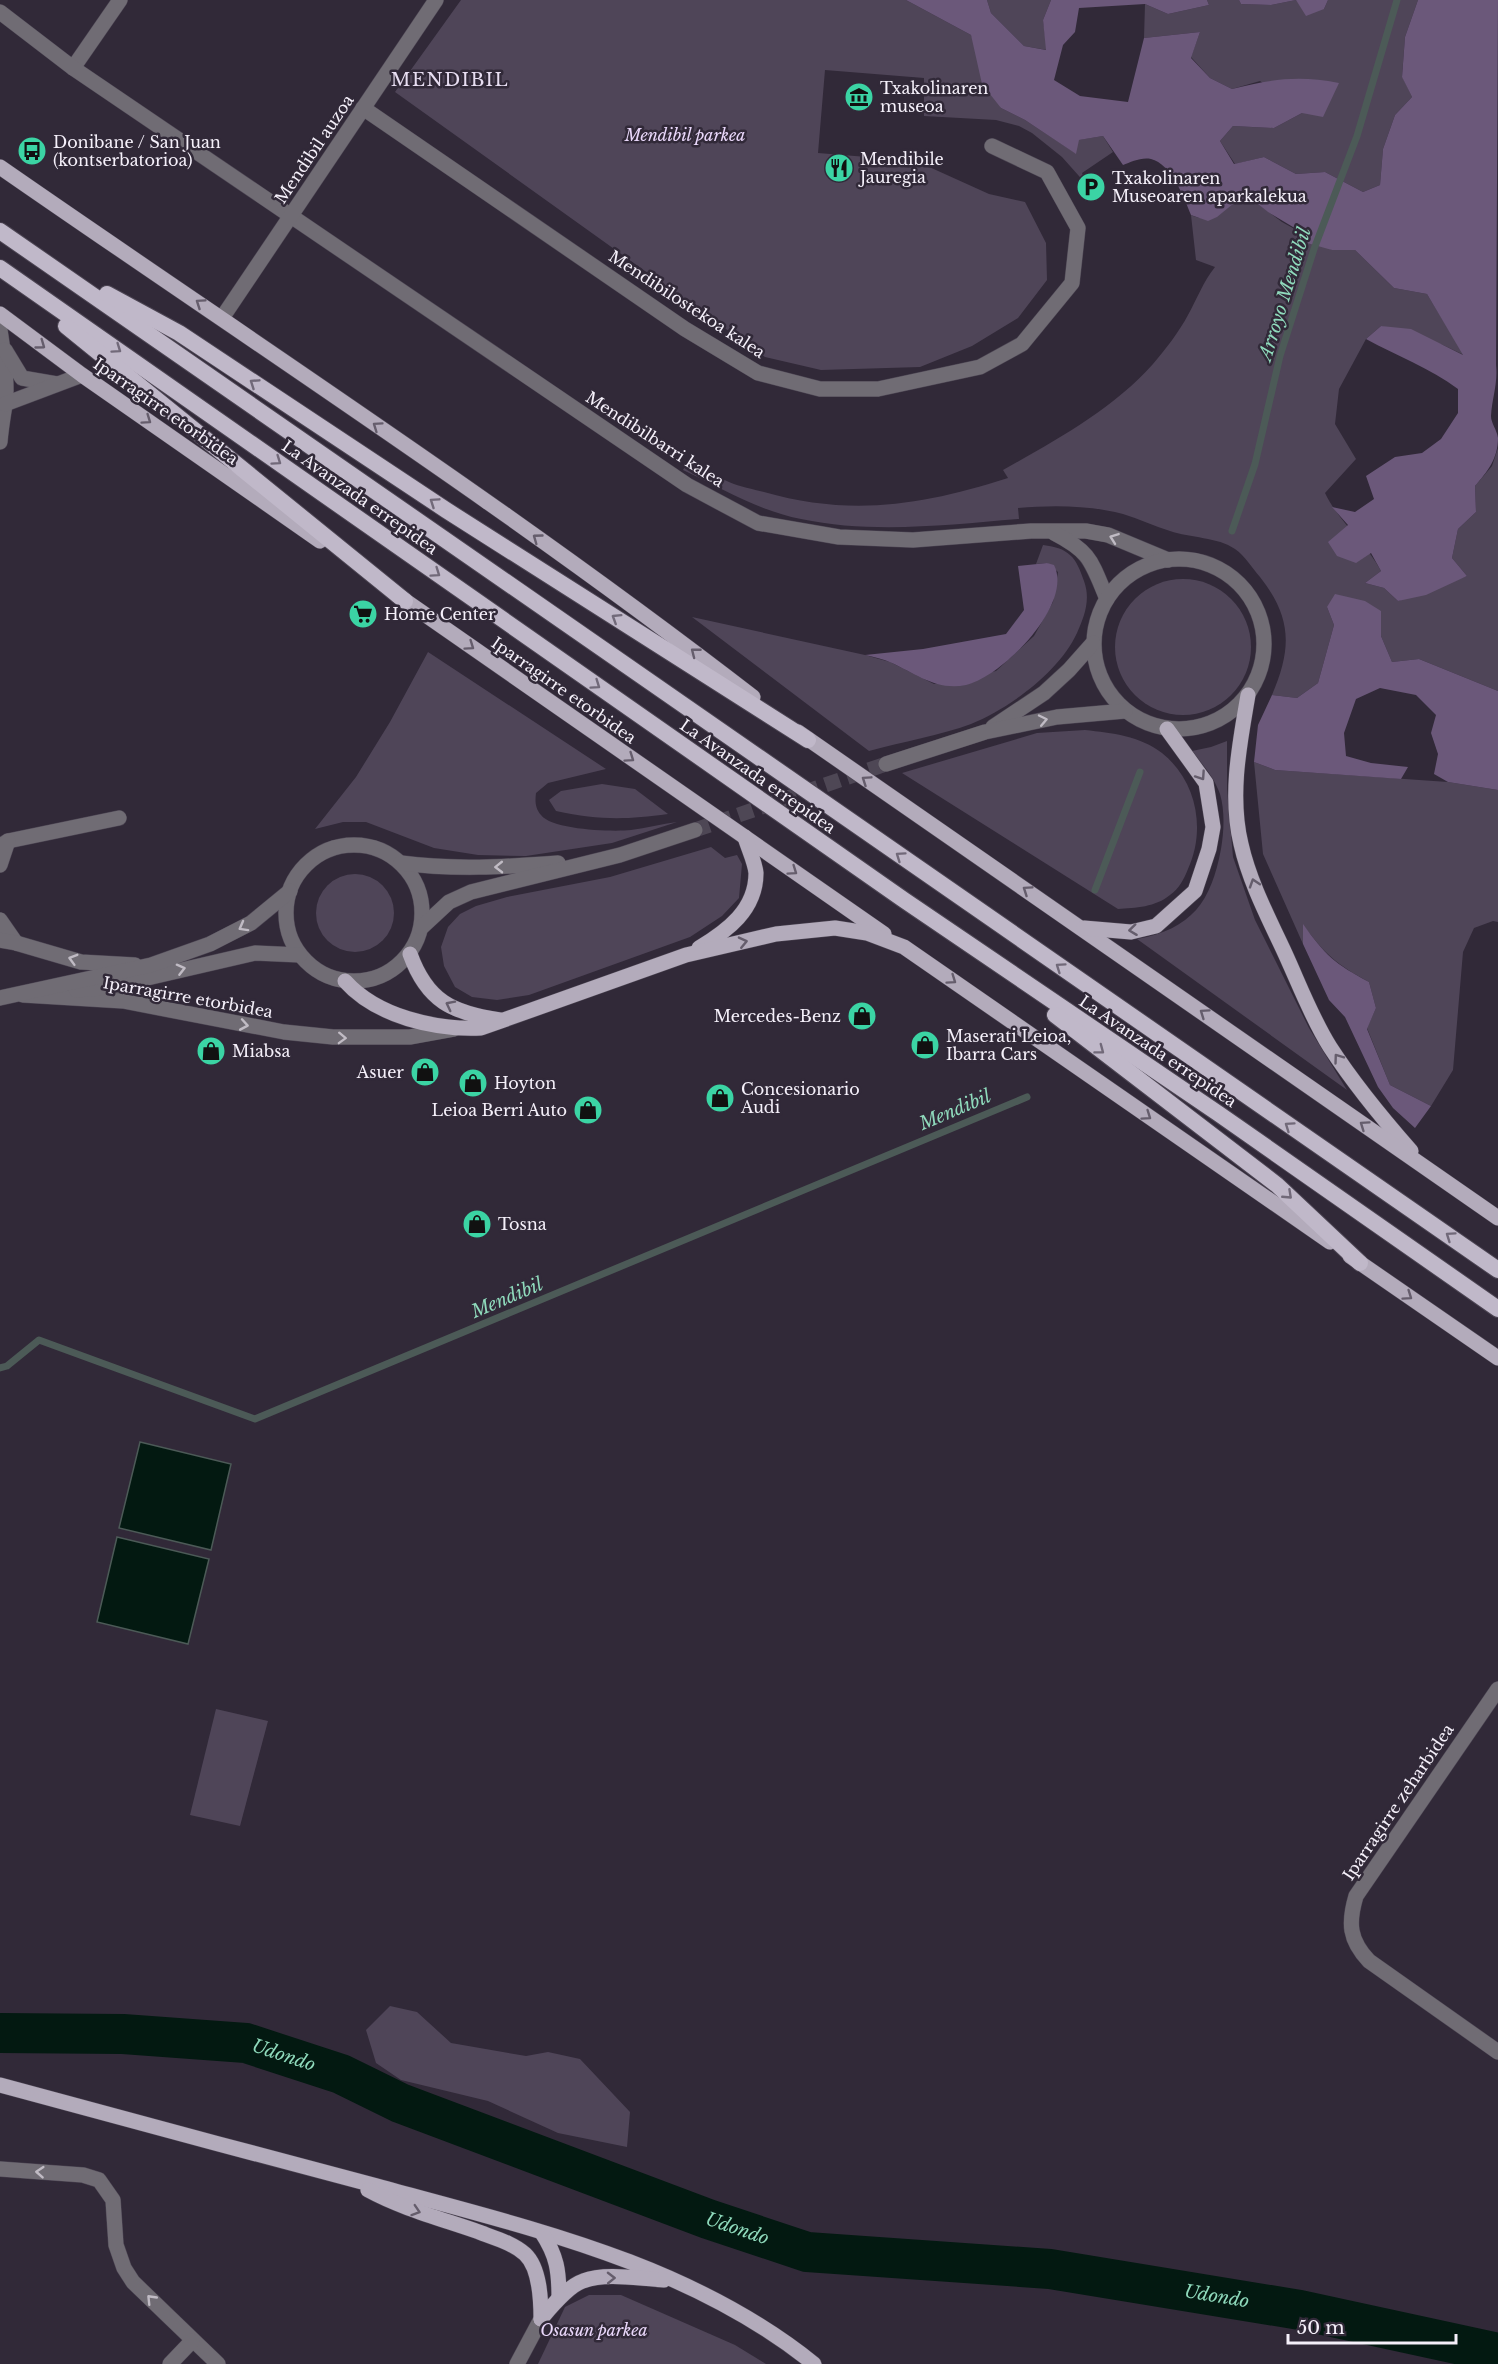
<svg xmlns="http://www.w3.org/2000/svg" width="1498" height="2364" viewBox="0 0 1498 2364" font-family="'Libre Baskerville',serif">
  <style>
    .green { fill: #4f4558 }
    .forest { fill: #6b587a }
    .water { fill: #031911; stroke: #4c5a57; stroke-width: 1.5 }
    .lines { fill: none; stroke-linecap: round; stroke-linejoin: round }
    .stream { stroke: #4c5a57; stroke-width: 7 }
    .river { stroke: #031911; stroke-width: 40 }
    .tertiary-tunnel { stroke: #4e4755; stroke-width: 15; stroke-dasharray: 15 8; stroke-linecap: butt }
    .pedestrian-casing { stroke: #4c4553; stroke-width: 16 }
    .minor-casing { stroke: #4c4553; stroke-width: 16 }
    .tertiary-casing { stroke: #4c4553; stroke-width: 16 }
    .primary-casing { stroke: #4c4553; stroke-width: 16 }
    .trunk-casing { stroke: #4c4553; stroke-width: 18 }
    .pedestrian { stroke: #706c74; stroke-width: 15 }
    .minor { stroke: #706c74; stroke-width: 15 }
    .tertiary { stroke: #706c74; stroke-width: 15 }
    .primary { stroke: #b3abbb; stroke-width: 15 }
    .trunk { stroke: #c0b8c9; stroke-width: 16 }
    .oneway { stroke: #655d6c }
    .oneway2 { stroke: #716979 }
    .oneway3 { stroke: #c0bbc4 }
    .labels { text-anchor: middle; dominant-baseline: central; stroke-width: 5; stroke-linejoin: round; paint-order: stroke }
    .poi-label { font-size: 16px; fill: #f5f0fa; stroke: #312938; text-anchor: start }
    .park-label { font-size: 16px; font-style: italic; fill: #ead8fb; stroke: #312938 }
    .street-label { font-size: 16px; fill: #f5f0fa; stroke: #312938 }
    .neighbourhood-label { font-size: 18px; letter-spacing: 1.5px; fill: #e8def2; stroke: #312938 }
    .water-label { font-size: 18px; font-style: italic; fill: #8fdabc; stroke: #312938 }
  </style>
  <rect width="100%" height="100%" fill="#312938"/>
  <g class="green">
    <path d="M 461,0 L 906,0 L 971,35 L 1001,108 L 1025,120 L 1075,153 L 1078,140 L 1103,136 L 1113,152 L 1082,173 L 1087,185 L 1062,157 L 1032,133 L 1019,126 L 996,120 L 924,116 L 924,78 L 825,70 L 818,153 L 916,161 L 989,194 L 1025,202 L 1046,243 L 1047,280 L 1018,318 L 972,346 L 920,367 L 821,370 L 765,357 L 395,92 Z"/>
    <path d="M 987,0 L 1051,0 L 1043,20 L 1047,50 L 1024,46 L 991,13 Z"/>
    <path d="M 1207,0 L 1239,0 L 1241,4 L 1271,5 L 1296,0 L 1324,9 L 1328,0 L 1418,0 L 1405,37 L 1402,76 L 1412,97 L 1395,115 L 1383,149 L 1380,185 L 1363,192 L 1325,172 L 1296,174 L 1264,157 L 1235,164 L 1220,141 L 1233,126 L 1274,128 L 1302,113 L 1260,81 L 1232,89 L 1210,78 L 1191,57 L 1200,32 L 1144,38 L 1145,4 L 1168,14 L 1209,5 Z"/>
    <path d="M 1239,199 L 1254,201 L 1282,222 L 1332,250 L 1355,250 L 1394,288 L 1427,294 L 1464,355 L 1443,345 L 1381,326 L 1366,339 L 1339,389 L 1335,424 L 1356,459 L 1325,493 C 1339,522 1366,543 1381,571 L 1365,583 L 1384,588 L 1398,601 L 1467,576 L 1452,558 L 1458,529 L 1476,512 L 1475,486 L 1492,466 L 1498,448 L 1498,691 L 1419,659 L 1392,662 L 1381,636 L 1381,611 L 1327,607 L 1334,625 L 1318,683 L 1297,698 L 1272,695 C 1292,648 1292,618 1260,577 C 1252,568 1245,556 1235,549 C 1218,537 1190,538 1170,531 C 1154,526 1139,519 1123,514 C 1089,505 1052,505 1018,508 L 1019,519 C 947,525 872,534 801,519 C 759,511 721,488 683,470 L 688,461 C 701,468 715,476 729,482 C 740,487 753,489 764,492 C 851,517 924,505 1008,478 L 1003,470 C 1056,440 1112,410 1153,364 C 1165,350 1179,332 1188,315 C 1197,299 1203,282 1215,267 L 1196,260 L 1191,215 C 1212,225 1222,210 1239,199 Z"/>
    <path d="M 1043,545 C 1069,548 1076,557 1084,581 C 1091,600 1084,617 1077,633 C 1059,672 1010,708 971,724 C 942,735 901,742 869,751 L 692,617 L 865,655 L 890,662 L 934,684 L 996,671 L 1034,636 L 1053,602 L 1058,572 L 1047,563 L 1036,564 Z"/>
    <circle cx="1183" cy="647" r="68"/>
    <path d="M 428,652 L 606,769 L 548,783 L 536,793 C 535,801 535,808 541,815 C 552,830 613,832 631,830 C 646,828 662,824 677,822 L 612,843 L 526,856 L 478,855 L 434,848 L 366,822 L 343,822 L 315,829 L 356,777 L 390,722 Z"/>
    <path d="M 1085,730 C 1112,733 1140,736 1162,753 C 1197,781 1206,830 1188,869 C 1184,879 1179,889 1170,895 C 1156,907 1135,908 1118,909 L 902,773 L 1037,733 Z"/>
    <path d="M 1227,741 L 1227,789 L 1233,857 L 1255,920 L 1309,1028 L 1347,1090 L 1137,939 C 1192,929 1211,902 1221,849 C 1224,831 1225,811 1220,794 C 1214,777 1203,765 1192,751 L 1211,747 Z"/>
    <path d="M 1254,762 L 1275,770 L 1448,782 L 1498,790 L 1498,922 L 1493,921 L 1474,928 L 1463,952 L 1453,1070 L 1431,1106 L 1390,1085 L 1367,1028 L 1376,1008 L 1369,982 C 1336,964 1326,955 1303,925 L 1303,944 L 1263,854 Z"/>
    <path d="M 602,784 L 635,789 L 668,814 C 625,820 598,820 556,811 L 549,800 L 561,791 Z"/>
    <path d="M 711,847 L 725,858 L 737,855 L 742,864 L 739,898 L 722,916 L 690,937 L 529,995 L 497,1000 L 472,997 L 455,987 L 444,966 L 441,947 L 448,927 L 460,914 L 476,906 L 507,897 L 610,877 Z"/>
    <circle cx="355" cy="913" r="39"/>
    <path d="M 216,1709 L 268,1721 L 240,1826 L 190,1815 Z"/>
    <path d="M 390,2006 L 417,2012 L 451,2043 L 526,2056 L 548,2052 L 580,2059 L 630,2112 L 627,2147 L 558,2133 L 488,2101 L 401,2080 L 376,2063 L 366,2030 Z"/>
    <path d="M 589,2295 L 621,2295 L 735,2345 L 766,2364 L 538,2364 L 565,2307 Z"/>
  </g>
  <g class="forest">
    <path d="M 906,0 L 987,0 L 991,13 L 1024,46 L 1046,50 L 1043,20 L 1051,0 L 1207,0 L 1209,5 L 1168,14 L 1145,4 L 1079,8 L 1075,32 L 1063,45 L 1054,80 L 1080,96 L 1128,102 L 1144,38 L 1200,32 L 1191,58 L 1210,78 L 1232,89 C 1271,79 1299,75 1339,83 L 1323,117 L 1302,113 L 1274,128 L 1233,126 L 1220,141 L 1234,164 L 1264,157 L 1296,174 L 1325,172 L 1363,192 L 1380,185 L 1383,149 L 1395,115 L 1412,97 L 1402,77 L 1405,37 L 1418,0 L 1498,0 L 1496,365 C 1498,384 1492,398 1491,416 C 1491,423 1497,430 1498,438 C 1498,459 1487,472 1475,486 L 1476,512 L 1458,529 L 1452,558 L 1467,576 L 1426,595 L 1398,601 L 1384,588 L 1365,583 L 1381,571 L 1371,553 L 1356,563 L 1337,556 L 1328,542 L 1348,525 L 1332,507 L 1355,512 L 1374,499 L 1366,476 L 1395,457 L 1422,453 L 1441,439 L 1458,413 L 1458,389 C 1430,368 1397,356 1366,339 L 1381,326 L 1411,329 L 1463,355 L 1427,294 L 1394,288 L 1355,250 L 1332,250 L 1307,243 L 1303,233 L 1268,212 L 1254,201 L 1239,199 L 1217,217 L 1208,221 L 1191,215 C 1184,197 1171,164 1151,159 C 1141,157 1131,162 1123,165 L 1103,136 L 1079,140 L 1076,154 L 1025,120 L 1001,108 L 982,84 L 971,35 Z"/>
    <path d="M 1239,0 L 1328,0 L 1324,9 L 1306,16 L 1296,0 L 1271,5 L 1241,4 Z"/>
    <path d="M 1047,563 L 1054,565 C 1074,604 1002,677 966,685 C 937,691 916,674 892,663 C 883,659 874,657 865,655 L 923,649 L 1006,634 L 1024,610 L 1018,566 Z"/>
    <path d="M 1335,594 L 1365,601 L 1381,611 L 1381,636 L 1392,662 L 1419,659 L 1498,691 L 1498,790 L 1448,782 L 1434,774 L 1438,754 L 1431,733 L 1436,715 L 1416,695 L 1380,688 L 1356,699 L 1344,733 L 1346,756 L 1371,763 L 1408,767 L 1401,779 L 1275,770 L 1254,762 L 1258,725 L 1272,695 L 1297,698 L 1318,683 L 1334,625 L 1327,607 Z"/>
    <path d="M 1303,924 C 1325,955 1335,964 1369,982 L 1376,1008 L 1367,1029 L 1390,1085 L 1431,1106 L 1415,1128 L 1393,1108 L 1378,1087 L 1345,1017 L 1329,1000 L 1303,944 Z"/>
  </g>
  <g class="water">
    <path d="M 140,1442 L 231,1464 L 211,1550 L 119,1528 Z"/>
    <path d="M 117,1537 L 209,1559 L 188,1644 L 97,1622 Z"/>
  </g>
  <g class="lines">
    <g class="stream">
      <path d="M 1232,531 L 1255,464 L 1280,356 L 1314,249 L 1357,136 L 1397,0"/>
      <path d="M 1095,890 L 1140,772"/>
      <path d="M 0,1368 L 7,1366 L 39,1340 L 255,1419 L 1027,1097"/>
    </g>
    <path class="river" id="s1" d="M 0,2033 L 123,2034 L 246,2043 L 341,2074 L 400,2103 L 708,2219 L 807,2252 L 1050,2269 L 1300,2310 L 1498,2353"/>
    <path class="tertiary-tunnel" d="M 695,830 L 886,764"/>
    <g class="pedestrian-casing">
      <path id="pedestrian" d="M 73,68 L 120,0"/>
    </g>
    <g class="minor-casing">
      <g id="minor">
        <path d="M 0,12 L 73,68 L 687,485 L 758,523 L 839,537 L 913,540 L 1031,531 L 1086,531 L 1108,535 L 1168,560"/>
        <path d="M 363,108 L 685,329 L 758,373 L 820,389 L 878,389 L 980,367 L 1022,344 L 1072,283 L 1078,228 L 1047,172 L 992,146"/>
        <path d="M 222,318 L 436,0"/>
        <path d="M 0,330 C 3,349 8,387 5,405 C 3,417 1,429 0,442"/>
        <path d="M 5,350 L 22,378 L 57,384"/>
        <path d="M 5,404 L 82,375"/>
        <path d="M 1054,533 C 1091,552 1091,561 1107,599"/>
        <path d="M 0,846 L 8,841 L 119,818"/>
        <path d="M 0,865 L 8,841"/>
        <path d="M 0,920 L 16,943"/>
        <path d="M 0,940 L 16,943 L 81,962 L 135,965"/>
        <path d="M 23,995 L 123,1001 L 284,1032 L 333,1037 L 410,1037 L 454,1029"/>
        <path d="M 1498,1689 L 1356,1896 C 1348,1923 1349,1940 1369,1961 L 1498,2052"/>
        <path d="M 0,2169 L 83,2175 L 99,2180 L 113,2200 L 116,2245 L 124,2268 L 133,2282 L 218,2364"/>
        <path d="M 170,2364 L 192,2341"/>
        <path d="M 517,2364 L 541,2319"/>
      </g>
    </g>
    <g class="tertiary-casing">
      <g id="tertiary">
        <circle cx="1179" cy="644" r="85"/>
        <path d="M 993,727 L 1044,693 L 1069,670 L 1093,643"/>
        <path d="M 886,764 L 985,732 L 1057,717 L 1125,711"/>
        <circle cx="354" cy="913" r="68"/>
        <path d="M 401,863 C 453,870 505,867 558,863"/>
        <path d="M 421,928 L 449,902 L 471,892 L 620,855 L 695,830"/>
        <path d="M 76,990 L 104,988 L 255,953 L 300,955"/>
        <path d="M 0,998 L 151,965 L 210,944 L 251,923 L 290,891"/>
      </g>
    </g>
    <g class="primary-casing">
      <g id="primary">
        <path d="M 0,167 C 252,342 510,509 753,697"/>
        <path d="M 0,314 L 82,375 L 320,541"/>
        <path d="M 397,595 L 884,934"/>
        <path d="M 1248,695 C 1240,742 1229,795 1241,844 C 1249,880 1267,915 1283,949 C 1298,981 1311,1017 1330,1047 C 1354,1084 1382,1118 1411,1151"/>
        <path d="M 798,732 L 1498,1218"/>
        <path d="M 1084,928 L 1131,932 L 1156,926 L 1195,891 L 1209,849 L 1213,827 L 1206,783 L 1167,729"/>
        <path d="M 699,948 C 727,931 756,910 756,873 C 755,862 748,848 745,837"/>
        <path d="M 410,954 C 427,1001 452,1013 500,1020"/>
        <path d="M 345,981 C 377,1017 436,1030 481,1028 L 686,955 L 776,934 L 835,928 L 867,933 L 904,947 L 1330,1242"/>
        <path d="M 1350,1256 L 1498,1358"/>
        <path d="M 0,2085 C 126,2119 251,2153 377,2186 C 529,2228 689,2263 814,2364"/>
        <path d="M 368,2190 C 403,2209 442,2219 479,2232 C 494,2238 513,2243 525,2254 C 540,2268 541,2300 541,2319"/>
        <path d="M 542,2233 C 557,2256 559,2271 559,2298"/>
        <path d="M 541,2319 C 551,2307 568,2286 583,2281 C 607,2272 639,2279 664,2280"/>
      </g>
    </g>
    <g class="trunk-casing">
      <g id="trunk">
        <path d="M 0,231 L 1498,1270"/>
        <path d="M 0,268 L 904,900 L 1219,1114 L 1498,1309"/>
        <path d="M 107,294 L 179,333 L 446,510 L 808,740"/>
        <path d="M 66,326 L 405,601"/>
        <path d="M 1055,1015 L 1277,1185 L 1360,1263"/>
      </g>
    </g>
    <use href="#pedestrian" class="pedestrian"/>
    <use href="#minor" class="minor"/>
    <use href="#tertiary" class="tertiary"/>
    <use href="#primary" class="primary"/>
    <use href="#trunk" class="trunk"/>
  </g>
  <defs><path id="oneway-chevron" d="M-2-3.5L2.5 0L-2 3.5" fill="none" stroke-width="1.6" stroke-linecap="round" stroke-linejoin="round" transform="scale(1.5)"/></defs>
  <g class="oneway">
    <use href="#oneway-chevron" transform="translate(200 303) rotate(-146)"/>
    <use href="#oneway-chevron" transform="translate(41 345) rotate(36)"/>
    <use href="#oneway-chevron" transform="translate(147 420) rotate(35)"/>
    <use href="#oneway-chevron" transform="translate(377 426) rotate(-145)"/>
    <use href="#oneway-chevron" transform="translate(537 538) rotate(-144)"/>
    <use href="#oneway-chevron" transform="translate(470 646) rotate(35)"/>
    <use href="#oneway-chevron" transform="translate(695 652) rotate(-142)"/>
    <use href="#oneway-chevron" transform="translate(630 758) rotate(35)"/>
    <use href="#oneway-chevron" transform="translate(1201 776) rotate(56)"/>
    <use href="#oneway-chevron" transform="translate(866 780) rotate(-146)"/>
    <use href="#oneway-chevron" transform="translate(793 871) rotate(35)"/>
    <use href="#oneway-chevron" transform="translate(1254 883) rotate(-108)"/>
    <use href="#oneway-chevron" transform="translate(1027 890) rotate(-146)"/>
    <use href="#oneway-chevron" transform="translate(1133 930) rotate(173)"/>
    <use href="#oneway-chevron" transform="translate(743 942) rotate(-13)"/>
    <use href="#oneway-chevron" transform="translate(952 980) rotate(35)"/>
    <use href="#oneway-chevron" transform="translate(450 1005) rotate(-153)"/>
    <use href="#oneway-chevron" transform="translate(1204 1013) rotate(-145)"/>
    <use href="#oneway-chevron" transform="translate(1338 1058) rotate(-126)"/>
    <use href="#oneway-chevron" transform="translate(1147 1116) rotate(35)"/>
    <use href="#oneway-chevron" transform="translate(1364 1125) rotate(-145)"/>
    <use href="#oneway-chevron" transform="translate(1408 1296) rotate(35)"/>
    <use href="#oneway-chevron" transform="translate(416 2211) rotate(18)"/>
    <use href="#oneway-chevron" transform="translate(611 2278) rotate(-1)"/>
  </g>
  <g class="oneway2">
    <use href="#oneway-chevron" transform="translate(117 349) rotate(35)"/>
    <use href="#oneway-chevron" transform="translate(254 383) rotate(-146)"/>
    <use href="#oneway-chevron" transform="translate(277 461) rotate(35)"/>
    <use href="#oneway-chevron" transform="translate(434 502) rotate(-146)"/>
    <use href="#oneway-chevron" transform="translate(436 573) rotate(35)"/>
    <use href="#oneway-chevron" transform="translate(616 618) rotate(-148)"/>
    <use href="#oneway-chevron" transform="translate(596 685) rotate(35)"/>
    <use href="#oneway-chevron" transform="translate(900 856) rotate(-145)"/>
    <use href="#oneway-chevron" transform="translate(1060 967) rotate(-145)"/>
    <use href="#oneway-chevron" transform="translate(1100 1050) rotate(37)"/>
    <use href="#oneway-chevron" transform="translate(1289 1126) rotate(-145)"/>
    <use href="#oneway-chevron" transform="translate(1288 1195) rotate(43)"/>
    <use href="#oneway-chevron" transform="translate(1450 1236) rotate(-145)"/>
  </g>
  <g class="oneway3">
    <use href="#oneway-chevron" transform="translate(1114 538) rotate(-160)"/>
    <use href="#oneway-chevron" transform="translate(1043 720) rotate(-12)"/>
    <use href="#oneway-chevron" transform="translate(499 867) rotate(179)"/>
    <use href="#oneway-chevron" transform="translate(243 927) rotate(151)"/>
    <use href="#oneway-chevron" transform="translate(73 959) rotate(-164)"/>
    <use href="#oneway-chevron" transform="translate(181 969) rotate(-14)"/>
    <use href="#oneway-chevron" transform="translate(244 1025) rotate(10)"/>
    <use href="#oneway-chevron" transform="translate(342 1038) rotate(2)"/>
    <use href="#oneway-chevron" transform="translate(40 2172) rotate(-176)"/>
    <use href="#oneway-chevron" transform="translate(151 2299) rotate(-134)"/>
  </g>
  <defs>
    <g id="museum-disc" transform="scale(1.5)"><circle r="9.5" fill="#3bd4a4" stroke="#312938"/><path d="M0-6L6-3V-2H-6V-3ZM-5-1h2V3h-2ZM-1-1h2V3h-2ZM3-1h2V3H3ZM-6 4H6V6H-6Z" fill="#111"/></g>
    <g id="bus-disc" transform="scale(1.5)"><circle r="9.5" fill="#3bd4a4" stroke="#312938"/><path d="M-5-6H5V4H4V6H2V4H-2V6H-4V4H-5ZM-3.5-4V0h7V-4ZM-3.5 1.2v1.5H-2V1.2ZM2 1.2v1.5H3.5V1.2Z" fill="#111"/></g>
    <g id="restaurant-disc" transform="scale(1.5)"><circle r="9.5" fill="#3bd4a4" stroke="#312938"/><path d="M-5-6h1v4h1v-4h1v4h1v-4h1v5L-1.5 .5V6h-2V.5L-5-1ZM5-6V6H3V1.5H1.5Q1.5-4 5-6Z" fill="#111"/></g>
    <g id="parking-disc" transform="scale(1.5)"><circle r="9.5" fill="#3bd4a4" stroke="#312938"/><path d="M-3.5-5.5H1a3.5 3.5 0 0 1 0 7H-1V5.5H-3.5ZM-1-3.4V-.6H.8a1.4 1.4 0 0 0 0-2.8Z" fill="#111"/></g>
    <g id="supermarket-disc" transform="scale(1.5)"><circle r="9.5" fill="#3bd4a4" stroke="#312938"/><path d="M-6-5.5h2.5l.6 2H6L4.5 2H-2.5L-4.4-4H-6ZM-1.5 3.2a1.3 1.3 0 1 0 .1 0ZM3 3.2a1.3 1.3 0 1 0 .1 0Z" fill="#111"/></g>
    <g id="shop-disc" transform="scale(1.5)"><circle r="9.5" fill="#3bd4a4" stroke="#312938"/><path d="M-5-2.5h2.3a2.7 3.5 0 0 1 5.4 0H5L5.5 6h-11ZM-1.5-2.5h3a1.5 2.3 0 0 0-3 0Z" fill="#111"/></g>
  </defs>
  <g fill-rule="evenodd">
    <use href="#museum-disc" x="859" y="97"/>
    <use href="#bus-disc" x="32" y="151"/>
    <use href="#restaurant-disc" x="839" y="168"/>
    <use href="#parking-disc" x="1091" y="187"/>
    <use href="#supermarket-disc" x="363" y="614"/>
    <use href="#shop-disc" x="862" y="1016"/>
    <use href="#shop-disc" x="925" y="1045"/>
    <use href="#shop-disc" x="211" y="1051"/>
    <use href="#shop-disc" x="425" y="1072"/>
    <use href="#shop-disc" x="473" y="1083"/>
    <use href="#shop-disc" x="720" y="1098"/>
    <use href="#shop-disc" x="588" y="1110"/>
    <use href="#shop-disc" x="477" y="1224"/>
  </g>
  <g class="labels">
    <g class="poi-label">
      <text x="880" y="88">Txakolinaren<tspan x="880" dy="18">museoa</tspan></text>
      <text x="53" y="142">Donibane / San Juan<tspan x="53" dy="18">(kontserbatorioa)</tspan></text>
      <text x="860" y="159">Mendibile<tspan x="860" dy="18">Jauregia</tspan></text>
      <text x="1112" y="178">Txakolinaren<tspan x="1112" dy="18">Museoaren aparkalekua</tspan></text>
      <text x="384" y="614">Home Center</text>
      <text x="841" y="1016" text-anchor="end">Mercedes-Benz</text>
      <text x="946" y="1036">Maserati Leioa,<tspan x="946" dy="18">Ibarra Cars</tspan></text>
      <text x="232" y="1051">Miabsa</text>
      <text x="404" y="1072" text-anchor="end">Asuer</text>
      <text x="494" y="1083">Hoyton</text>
      <text x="741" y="1089">Concesionario<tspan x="741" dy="18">Audi</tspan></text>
      <text x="567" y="1110" text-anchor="end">Leioa Berri Auto</text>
      <text x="498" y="1224">Tosna</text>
    </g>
    <g class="park-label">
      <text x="685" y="135">Mendibil parkea</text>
      <text x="594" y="2330">Osasun parkea</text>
    </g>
    <g class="street-label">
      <text transform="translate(314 149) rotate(-56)">Mendibil auzoa</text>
      <text transform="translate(687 304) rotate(33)">Mendibilostekoa kalea</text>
      <text transform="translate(166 411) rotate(35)">Iparragirre etorbidea</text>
      <text transform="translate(655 439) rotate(33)">Mendibilbarri kalea</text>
      <text transform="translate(360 497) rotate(35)">La Avanzada errepidea</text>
      <text transform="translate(564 690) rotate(35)">Iparragirre etorbidea</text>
      <text transform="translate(758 776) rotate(35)">La Avanzada errepidea</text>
      <text transform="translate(188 997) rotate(10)">Iparragirre etorbidea</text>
      <text transform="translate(1158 1051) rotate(34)">La Avanzada errepidea</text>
      <text transform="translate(1398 1802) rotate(-56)">Iparragirre zeharbidea</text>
    </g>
    <g class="neighbourhood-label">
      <text x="450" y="80">MENDIBIL</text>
    </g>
    <g class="water-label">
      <text transform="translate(1285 294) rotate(-73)">Arroyo Mendibil</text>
      <text transform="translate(955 1110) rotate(-23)">Mendibil</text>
      <text transform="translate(507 1298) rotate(-23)">Mendibil</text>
      <text stroke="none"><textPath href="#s1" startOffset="286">Udondo</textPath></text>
      <text stroke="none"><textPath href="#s1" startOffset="772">Udondo</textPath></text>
      <text stroke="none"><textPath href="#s1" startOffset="1258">Udondo</textPath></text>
    </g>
  </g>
  <path d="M1288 2334v9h168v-9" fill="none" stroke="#f5f0fa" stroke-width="3"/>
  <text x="1297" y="2334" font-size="18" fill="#f5f0fa" stroke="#312938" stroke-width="4.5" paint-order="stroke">50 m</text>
</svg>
